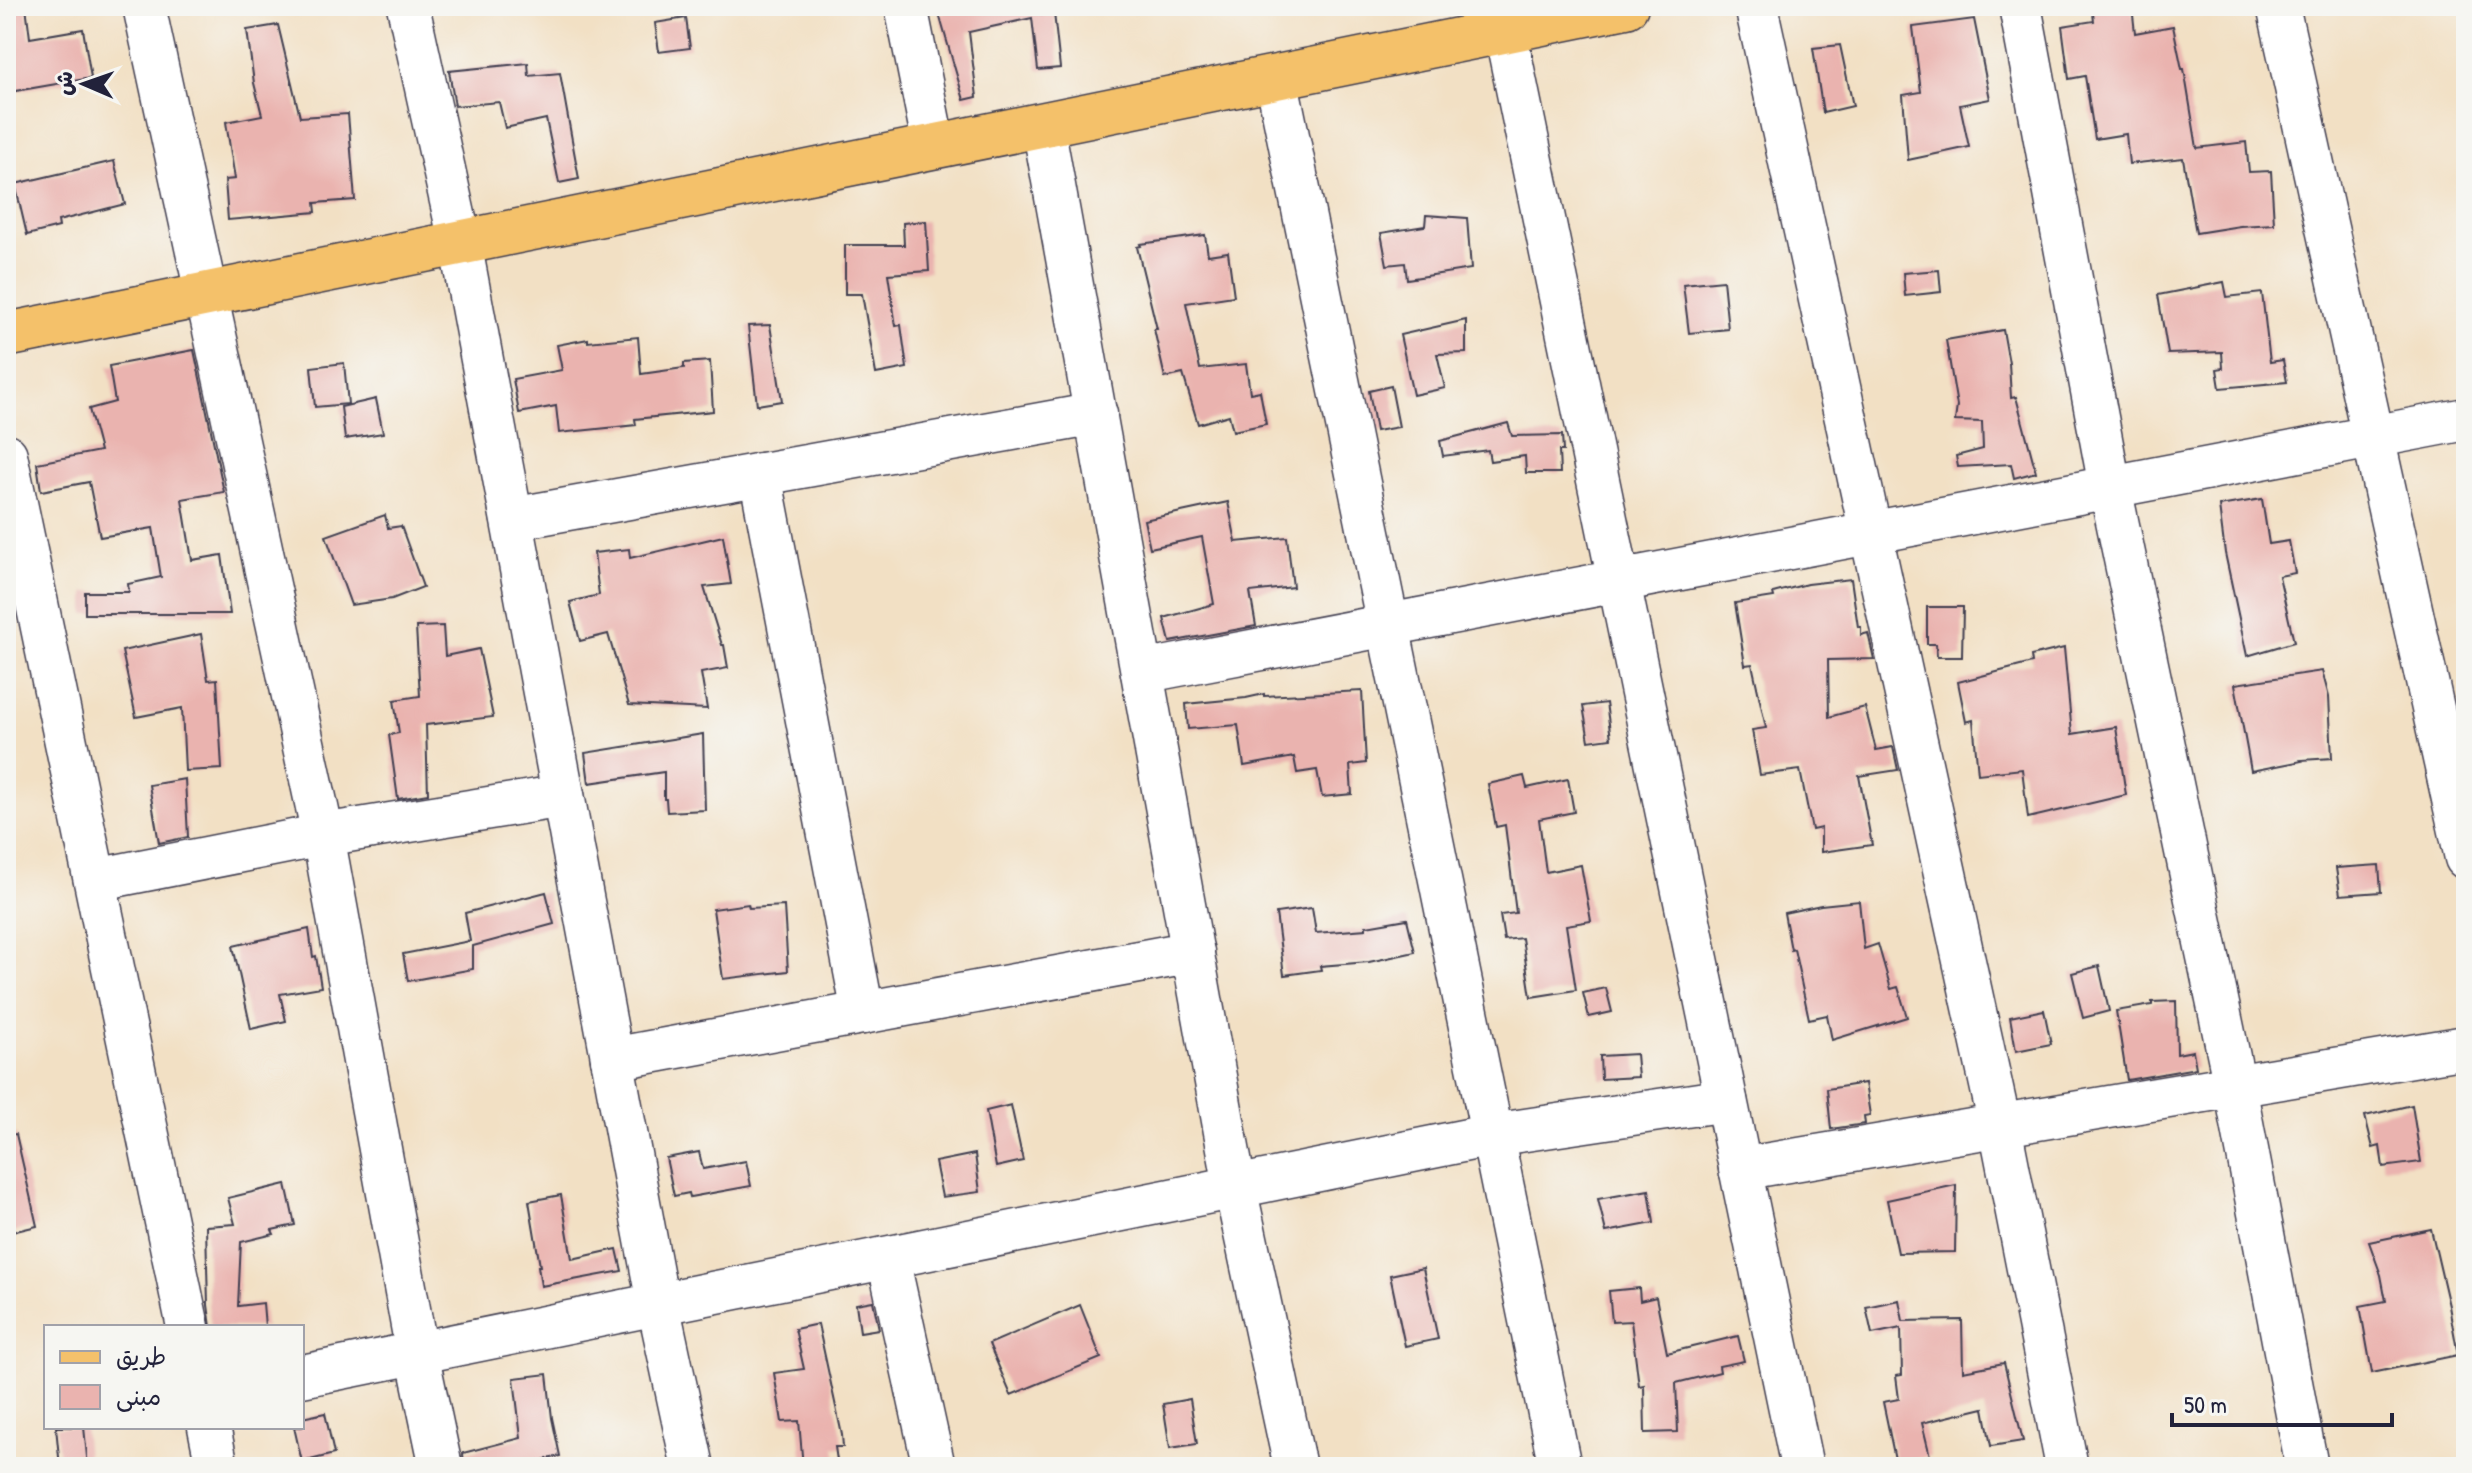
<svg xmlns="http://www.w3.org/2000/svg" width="2472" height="1473" viewBox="0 0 2472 1473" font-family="'Patrick Hand','Playpen Sans Arabic',sans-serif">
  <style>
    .building { fill: #eab3af }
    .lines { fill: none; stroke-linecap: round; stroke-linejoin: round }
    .minor-casing { stroke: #413e50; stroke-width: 45 }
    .major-casing { stroke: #413e50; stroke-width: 47 }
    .minor { stroke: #fff; stroke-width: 42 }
    .major { stroke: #f4c16b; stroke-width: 44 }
  </style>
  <rect width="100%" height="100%" fill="#f6f6f2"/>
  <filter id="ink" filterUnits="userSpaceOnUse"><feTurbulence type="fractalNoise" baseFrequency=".0125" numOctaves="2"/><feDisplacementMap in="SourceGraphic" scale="16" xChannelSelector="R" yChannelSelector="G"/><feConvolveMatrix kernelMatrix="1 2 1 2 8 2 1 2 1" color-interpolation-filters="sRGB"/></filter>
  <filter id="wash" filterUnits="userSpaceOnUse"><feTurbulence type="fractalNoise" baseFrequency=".006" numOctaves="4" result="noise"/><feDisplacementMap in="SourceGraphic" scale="32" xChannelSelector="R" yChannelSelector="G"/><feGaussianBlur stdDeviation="1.8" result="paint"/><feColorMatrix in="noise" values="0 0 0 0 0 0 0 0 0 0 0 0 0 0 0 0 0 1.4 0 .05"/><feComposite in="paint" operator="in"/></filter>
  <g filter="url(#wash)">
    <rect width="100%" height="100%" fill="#f2e0c4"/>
    <g id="blocks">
      <g class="building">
        <path d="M 6,6 L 26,6 L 30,38 L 83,29 L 91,78 L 10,92 L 6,64 Z"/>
        <path d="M 964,6 L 1041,6 L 1042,15 L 1054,13 L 1060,68 L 1038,70 L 1032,18 L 969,32 L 977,97 L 964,100 L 939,14 Z"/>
        <path d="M 2092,6 L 2132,6 L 2135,33 L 2173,26 L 2182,69 L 2184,69 L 2197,148 L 2246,142 L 2249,172 L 2271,171 L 2274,224 L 2240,226 L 2196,233 L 2183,158 L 2129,164 L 2126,134 L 2095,139 L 2085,76 L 2069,79 L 2062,26 L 2094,21 Z"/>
        <path d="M 686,18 L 690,48 L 659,52 L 655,23 Z"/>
        <path d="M 1974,19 L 1990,99 L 1960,105 L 1969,147 L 1908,160 L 1903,95 L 1921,92 L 1913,27 Z"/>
        <path d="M 278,25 L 300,117 L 348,114 L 355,200 L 315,203 L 316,212 L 228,220 L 225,180 L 235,179 L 226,122 L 262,115 L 254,83 L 247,30 Z"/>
        <path d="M 1840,45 L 1853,106 L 1823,113 L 1813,48 Z"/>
        <path d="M 528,63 L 529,76 L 560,73 L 579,179 L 559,183 L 546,119 L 505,128 L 499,102 L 455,106 L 449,71 Z"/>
        <path d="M 114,161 L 125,204 L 58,221 L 59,227 L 27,235 L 15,184 Z"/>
        <path d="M 1426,215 L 1467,218 L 1471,269 L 1407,279 L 1405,263 L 1387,265 L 1381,233 L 1425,226 Z"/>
        <path d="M 926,221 L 929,271 L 888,274 L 896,326 L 901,325 L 907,368 L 876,374 L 862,294 L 845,294 L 845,245 L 904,245 L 903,223 Z"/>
        <path d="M 1205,235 L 1208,255 L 1228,252 L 1234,296 L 1186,303 L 1200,369 L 1246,364 L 1250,393 L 1260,391 L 1266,424 L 1233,431 L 1229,415 L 1198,424 L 1183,374 L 1165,378 L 1154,329 L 1157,329 L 1137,247 L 1141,246 L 1140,244 Z"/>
        <path d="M 1939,270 L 1941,292 L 1905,296 L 1903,273 Z"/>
        <path d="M 1723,280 L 1728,329 L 1689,333 L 1683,284 Z"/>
        <path d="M 2224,282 L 2227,297 L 2262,293 L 2270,362 L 2283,360 L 2287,382 L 2220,388 L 2217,369 L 2223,368 L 2222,352 L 2168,354 L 2158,295 Z"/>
        <path d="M 1466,320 L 1466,353 L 1437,354 L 1445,388 L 1413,395 L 1400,335 Z"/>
        <path d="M 770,325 L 782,401 L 757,405 L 748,326 Z"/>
        <path d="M 2003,330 L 2009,363 L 2011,398 L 2016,397 L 2036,472 L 2014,478 L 2011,464 L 1958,467 L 1956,456 L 1983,449 L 1982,422 L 1955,421 L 1957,406 L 1946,340 Z"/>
        <path d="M 638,337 L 641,374 L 684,368 L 684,363 L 710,361 L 713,411 L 635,419 L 636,425 L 559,433 L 556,406 L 519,413 L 513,379 L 562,370 L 557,345 L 588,339 L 588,342 Z"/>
        <path d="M 194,350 L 224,492 L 182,499 L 192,560 L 222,555 L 230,614 L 85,614 L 85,592 L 129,592 L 128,584 L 161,577 L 153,528 L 100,537 L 89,482 L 41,491 L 37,463 L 100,451 L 89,409 L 115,402 L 109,366 Z"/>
        <path d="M 344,363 L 348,404 L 315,407 L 311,367 Z"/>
        <path d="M 1391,386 L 1399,427 L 1376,431 L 1369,391 Z"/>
        <path d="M 376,399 L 383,433 L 345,439 L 341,407 Z"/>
        <path d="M 1508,423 L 1512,436 L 1562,435 L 1563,451 L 1559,451 L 1560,473 L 1526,473 L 1525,456 L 1490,461 L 1488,450 L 1443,456 L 1440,441 Z"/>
        <path d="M 2262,499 L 2269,544 L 2289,541 L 2295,573 L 2279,576 L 2294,642 L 2247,656 L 2225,553 L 2219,506 Z"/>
        <path d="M 1228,502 L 1236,542 L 1287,537 L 1293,587 L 1250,592 L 1256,626 L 1170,642 L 1164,618 L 1214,604 L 1202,537 L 1150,548 L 1144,520 Z"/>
        <path d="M 385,515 L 388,528 L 401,526 L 423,587 L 392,599 L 351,605 L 326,536 Z"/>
        <path d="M 723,536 L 731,584 L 704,587 L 722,645 L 724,645 L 728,668 L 701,673 L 707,709 L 629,705 L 608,634 L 580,641 L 570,602 L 599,595 L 594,553 L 629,549 L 630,558 Z"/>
        <path d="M 1851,579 L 1858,627 L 1861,627 L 1861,635 L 1868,633 L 1874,659 L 1828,660 L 1829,717 L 1865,707 L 1876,750 L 1893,747 L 1898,770 L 1859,776 L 1872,845 L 1821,852 L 1821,828 L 1812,830 L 1800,770 L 1760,775 L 1752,730 L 1766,728 L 1752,664 L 1745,665 L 1735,603 L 1774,597 L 1773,593 L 1807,584 Z"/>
        <path d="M 1927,607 L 1963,607 L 1962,657 L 1937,657 L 1936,644 L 1927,644 Z"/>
        <path d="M 443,626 L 445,656 L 479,649 L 493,717 L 426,725 L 428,794 L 398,799 L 389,735 L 399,733 L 394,700 L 420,696 L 416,627 Z"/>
        <path d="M 201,634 L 208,680 L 217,679 L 222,769 L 185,771 L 182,708 L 136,717 L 122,651 Z"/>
        <path d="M 2064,648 L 2072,734 L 2116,727 L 2126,795 L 2028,818 L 2022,769 L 1978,774 L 1973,720 L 1966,722 L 1958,682 L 2032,663 L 2031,656 Z"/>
        <path d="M 2322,671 L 2329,697 L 2332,758 L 2301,760 L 2302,761 L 2251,771 L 2235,684 Z"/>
        <path d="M 1362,691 L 1366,763 L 1350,765 L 1352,794 L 1322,797 L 1317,770 L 1297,773 L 1294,757 L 1244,766 L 1238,725 L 1188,729 L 1186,704 L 1246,698 L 1264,694 L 1264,696 Z"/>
        <path d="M 1606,703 L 1611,738 L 1589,741 L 1583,706 Z"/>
        <path d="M 703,734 L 705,810 L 667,812 L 666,799 L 664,799 L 664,772 L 589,783 L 585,753 Z"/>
        <path d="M 1524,776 L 1527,788 L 1568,779 L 1574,812 L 1539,819 L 1546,872 L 1581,865 L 1591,921 L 1566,925 L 1576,990 L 1531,997 L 1522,938 L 1504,940 L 1500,915 L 1516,913 L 1505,825 L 1496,827 L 1488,784 Z"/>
        <path d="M 185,779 L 188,837 L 159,843 L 149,785 Z"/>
        <path d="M 2379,865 L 2381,892 L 2340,895 L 2336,868 Z"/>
        <path d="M 546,892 L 554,924 L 473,946 L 473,969 L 408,981 L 403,954 L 470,941 L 465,913 Z"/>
        <path d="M 1859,901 L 1864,949 L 1878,944 L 1891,989 L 1898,987 L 1907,1017 L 1832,1040 L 1827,1015 L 1809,1019 L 1794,949 L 1791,950 L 1784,913 L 1821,905 Z"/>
        <path d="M 748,904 L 749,908 L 784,906 L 788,971 L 723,979 L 713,909 Z"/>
        <path d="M 1312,908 L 1316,933 L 1366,929 L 1366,926 L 1407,919 L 1415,952 L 1369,962 L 1320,966 L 1321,970 L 1284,975 L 1276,913 Z"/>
        <path d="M 309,929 L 313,957 L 316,956 L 321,987 L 280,994 L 286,1021 L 251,1029 L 233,946 Z"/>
        <path d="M 2099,966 L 2109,1011 L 2083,1018 L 2072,973 Z"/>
        <path d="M 1606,988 L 1612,1012 L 1589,1017 L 1583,993 Z"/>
        <path d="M 2176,1001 L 2177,1054 L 2193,1051 L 2196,1068 L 2127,1080 L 2116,1011 L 2152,1005 L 2152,1002 Z"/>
        <path d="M 2044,1010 L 2051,1044 L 2016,1051 L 2010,1017 Z"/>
        <path d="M 1636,1054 L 1638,1077 L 1601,1079 L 1600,1056 Z"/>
        <path d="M 1865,1083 L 1870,1115 L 1864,1116 L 1865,1124 L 1831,1129 L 1827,1089 Z"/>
        <path d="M 1011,1105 L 1023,1161 L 996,1167 L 986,1111 Z"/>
        <path d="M 2412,1105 L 2421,1162 L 2383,1167 L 2380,1146 L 2373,1148 L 2365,1116 Z"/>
        <path d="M 16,1134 L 37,1226 L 12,1232 L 6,1205 L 6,1135 Z"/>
        <path d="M 699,1152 L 703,1169 L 746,1161 L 751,1186 L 690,1197 L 689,1193 L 674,1196 L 666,1158 Z"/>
        <path d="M 975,1154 L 980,1192 L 942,1197 L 935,1162 Z"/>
        <path d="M 286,1184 L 295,1225 L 272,1230 L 274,1234 L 241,1242 L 238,1306 L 263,1303 L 265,1327 L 211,1327 L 208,1305 L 206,1226 L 235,1224 L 228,1198 Z"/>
        <path d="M 1956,1185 L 1955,1252 L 1898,1253 L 1887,1200 Z"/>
        <path d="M 1649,1190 L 1654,1223 L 1606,1232 L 1598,1199 Z"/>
        <path d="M 561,1195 L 572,1259 L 617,1249 L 622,1271 L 541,1286 L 538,1266 L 540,1266 L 529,1201 Z"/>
        <path d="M 2431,1229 L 2449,1306 L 2458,1355 L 2372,1373 L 2360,1306 L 2386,1301 L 2381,1275 L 2369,1242 Z"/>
        <path d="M 1423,1268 L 1438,1339 L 1405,1346 L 1390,1275 Z"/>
        <path d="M 1639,1288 L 1640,1301 L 1656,1297 L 1667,1353 L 1738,1336 L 1744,1361 L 1719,1366 L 1720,1372 L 1676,1383 L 1678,1432 L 1645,1433 L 1644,1385 L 1639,1386 L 1631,1321 L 1612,1322 L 1609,1291 Z"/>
        <path d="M 1899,1300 L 1903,1321 L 1962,1320 L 1963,1371 L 2004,1363 L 2023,1441 L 1991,1446 L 1984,1408 L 1922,1423 L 1930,1456 L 1896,1464 L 1883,1402 L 1899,1399 L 1896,1376 L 1902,1375 L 1901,1328 L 1872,1334 L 1866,1307 Z"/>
        <path d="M 873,1301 L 879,1329 L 860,1332 L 856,1304 Z"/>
        <path d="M 1080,1305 L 1101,1358 L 1011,1395 L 989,1344 Z"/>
        <path d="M 818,1324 L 842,1435 L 843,1447 L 835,1447 L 838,1467 L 803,1467 L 799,1421 L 782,1422 L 774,1373 L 804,1369 L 795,1329 Z"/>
        <path d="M 547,1374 L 552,1418 L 560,1456 L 513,1467 L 464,1467 L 463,1453 L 521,1438 L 514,1378 Z"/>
        <path d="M 1190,1399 L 1197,1444 L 1170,1448 L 1163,1404 Z"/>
        <path d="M 325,1413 L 334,1454 L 302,1462 L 294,1427 L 302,1427 L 302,1418 Z"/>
        <path d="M 56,1427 L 84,1427 L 88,1467 L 60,1467 Z"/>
      </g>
    </g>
  </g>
  <g filter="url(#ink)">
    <use href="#blocks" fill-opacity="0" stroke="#413e50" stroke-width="2"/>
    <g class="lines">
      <g class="minor-casing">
        <g id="minor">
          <path d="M 144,6 L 323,835 L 417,1353 L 441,1467"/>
          <path d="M 408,6 L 460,242 L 658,1304 L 693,1467"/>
          <path d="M 906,6 L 934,147"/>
          <path d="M 1500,6 L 1802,1467"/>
          <path d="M 1756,6 L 2000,1126 L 2067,1467"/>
          <path d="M 2020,6 L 2110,487 L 2235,1086 L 2307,1467"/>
          <path d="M 2278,6 L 2466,858"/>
          <path d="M 1276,77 L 1560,1467"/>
          <path d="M 1043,125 L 1235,1187 L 1295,1467"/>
          <path d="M 6,455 L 188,1327"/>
          <path d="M 760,474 L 863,1013"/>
          <path d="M 512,519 L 1096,414"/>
          <path d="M 1142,672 L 2466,419"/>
          <path d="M 95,880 L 323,835 L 563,796"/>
          <path d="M 612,1059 L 1193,952"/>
          <path d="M 1740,1169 L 2466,1047"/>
          <path d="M 888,1258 L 934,1467"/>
          <path d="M 302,1376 L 1492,1135 L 1726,1100"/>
          <path d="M 209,1427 L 217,1467"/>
        </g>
      </g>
      <g class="major-casing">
        <path id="major" d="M 6,335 L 1626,6"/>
      </g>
      <use href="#minor" class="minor"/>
      <use href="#major" class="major"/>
    </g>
  </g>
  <rect width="2472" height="1473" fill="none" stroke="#f6f6f2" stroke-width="32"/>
  <rect x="44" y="1325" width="260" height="104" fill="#f6f6f2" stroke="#a1a1a9" stroke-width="2"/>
  <rect x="60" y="1351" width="40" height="12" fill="#f4c16b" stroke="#a1a1a9" stroke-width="2"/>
  <text x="116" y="1365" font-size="24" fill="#22223b">طريق</text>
  <rect x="60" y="1385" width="40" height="24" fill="#eab3af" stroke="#a1a1a9" stroke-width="2"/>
  <text x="116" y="1405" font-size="24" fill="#22223b">مبنى</text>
  <g transform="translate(84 84) rotate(272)" stroke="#f6f6f2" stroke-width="6" paint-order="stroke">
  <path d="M0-6L14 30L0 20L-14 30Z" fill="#22223b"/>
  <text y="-12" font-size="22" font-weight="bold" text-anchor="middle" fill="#22223b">ش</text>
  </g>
  <path d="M2172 1413v12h220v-12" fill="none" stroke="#22223b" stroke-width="4"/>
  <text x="2184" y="1413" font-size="24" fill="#22223b" stroke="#f6f6f2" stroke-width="6" paint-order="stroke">50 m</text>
</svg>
